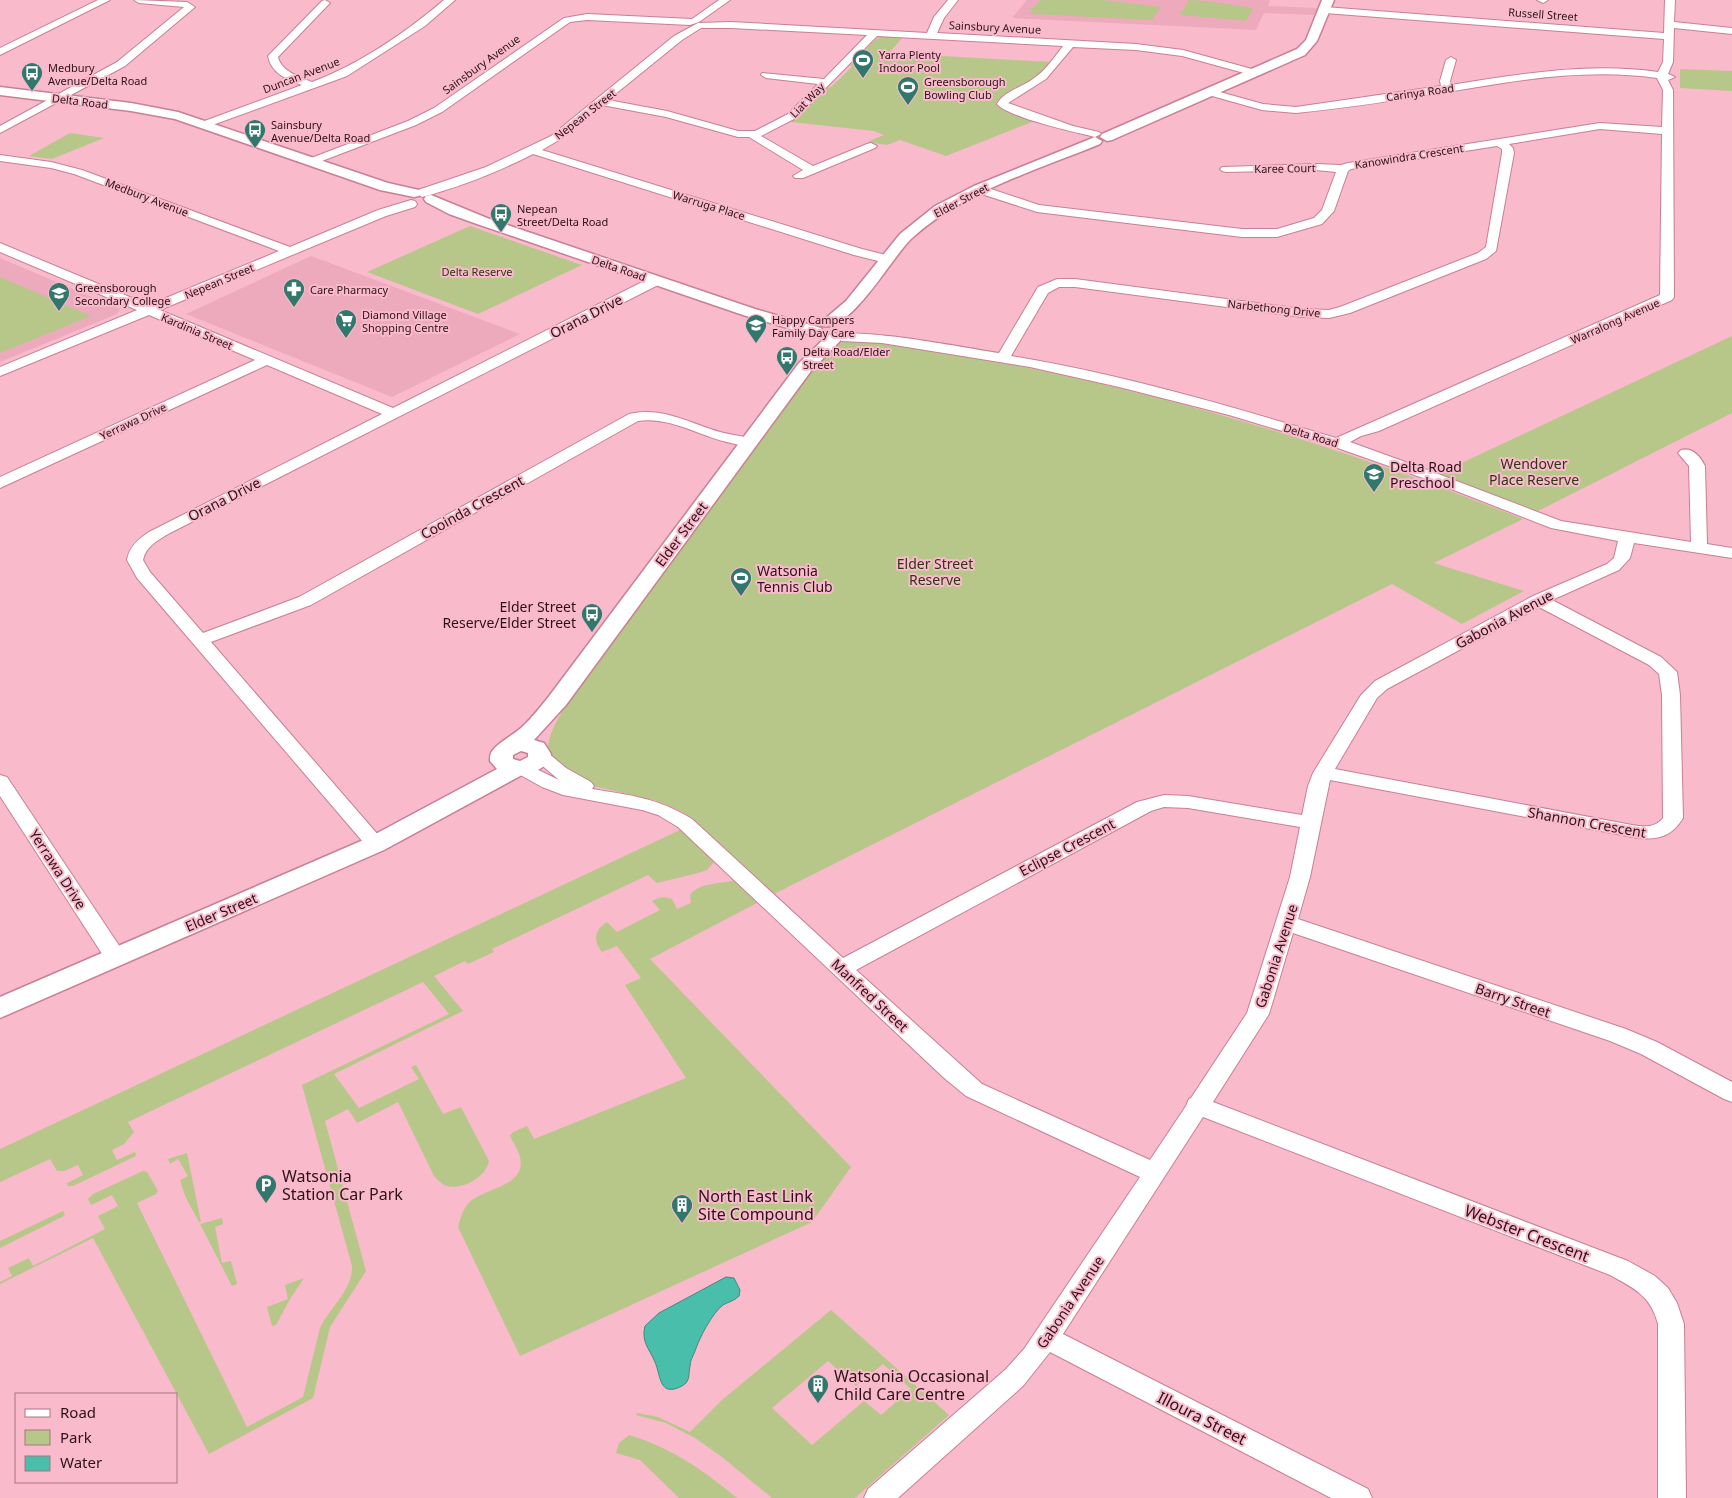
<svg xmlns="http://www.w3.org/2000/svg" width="1732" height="1498" viewBox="0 0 1732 1498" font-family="'Noto Sans',sans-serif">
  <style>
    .built { fill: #eeaabd }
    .green { fill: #b7c78a; fill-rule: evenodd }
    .water { fill: #49beab; stroke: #418a80 }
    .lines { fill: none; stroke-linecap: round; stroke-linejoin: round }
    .minor-casing { stroke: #c97f95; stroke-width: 2 }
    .tertiary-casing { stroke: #c97f95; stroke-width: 3 }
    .minor { fill: #fff; fill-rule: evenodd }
    .tertiary { fill: #fff; fill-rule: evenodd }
    .labels { text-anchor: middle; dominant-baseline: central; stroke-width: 4; stroke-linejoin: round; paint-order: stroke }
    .far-street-label { font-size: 11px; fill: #2d111a; stroke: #f9bacb }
    .far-poi-label { font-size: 11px; fill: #2d111a; stroke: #f9bacb; text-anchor: start }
    .far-park-label { font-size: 11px; fill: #2e3614; stroke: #f9bacb }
    .street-label { font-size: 14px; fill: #2d111a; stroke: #f9bacb }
    .park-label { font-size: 14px; fill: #2e3614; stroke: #f9bacb }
    .poi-label { font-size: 14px; fill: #2d111a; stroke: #f9bacb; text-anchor: start }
    .near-poi-label { font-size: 16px; fill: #2d111a; stroke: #f9bacb; text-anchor: start }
    .near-street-label { font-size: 16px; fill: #2d111a; stroke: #f9bacb }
  </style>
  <rect width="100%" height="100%" fill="#f9bacb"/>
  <g class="built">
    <path d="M 1027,0 L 1270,0 L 1268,6 L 1318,8 L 1315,15 L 1264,13 L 1256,30 L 1012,18 Z"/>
    <path d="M 311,256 L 520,334 L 392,397 L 186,314 Z"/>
    <path d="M 0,258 L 120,309 L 117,314 L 0,362 Z"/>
  </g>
  <g class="green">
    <path d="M 1040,0 L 1104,0 L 1161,7 L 1152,20 L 1030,14 L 1032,10 L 1023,9 L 1034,8 Z"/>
    <path d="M 1189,0 L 1206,1 L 1253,8 L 1246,21 L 1180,15 Z"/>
    <path d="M 881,37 L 903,37 L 889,53 L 1051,62 L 1040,75 L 996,102 C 1000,113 1026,117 1037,120 L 946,156 L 900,140 L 887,145 L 867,142 L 884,135 L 874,131 L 791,122 L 826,88 L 831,87 L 852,67 L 850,65 L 875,40 Z"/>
    <path d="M 1680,69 L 1732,71 L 1732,91 L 1680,88 Z"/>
    <path d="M 70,133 L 104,138 L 52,159 L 29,156 Z"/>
    <path d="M 470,226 L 582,265 L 478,314 L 367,272 Z"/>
    <path d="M 0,277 L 91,316 L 0,353 Z"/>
    <path d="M 1732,336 L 1732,413 L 1536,512 L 1438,474 Z"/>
    <path d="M 853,340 C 916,343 982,358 1043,371 C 1210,406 1365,456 1523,519 L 1434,563 L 1524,591 L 1462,624 L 1392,584 L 774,894 L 683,812 L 657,801 L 589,785 L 576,779 L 548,754 C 547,737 555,724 563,710 L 809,375 C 823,357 828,343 853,340 Z"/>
    <path d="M 680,830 L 715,861 L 707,870 L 698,873 L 657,883 L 648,875 L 492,949 L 494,952 L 468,964 L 465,961 L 434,976 L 463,1011 L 334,1074 L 359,1108 L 419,1079 L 411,1067 L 416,1065 L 443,1114 L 461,1107 L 489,1161 C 486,1177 463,1190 447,1186 C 441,1184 438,1180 434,1176 L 398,1102 L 357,1123 L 348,1109 L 325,1121 L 366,1271 L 330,1327 L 313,1398 L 209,1454 L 93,1238 L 0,1284 L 0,1282 L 12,1276 L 8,1268 L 29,1258 L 33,1266 L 105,1229 L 98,1216 L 118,1206 L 112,1195 L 91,1205 L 88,1199 L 93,1194 L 143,1171 L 147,1172 L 158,1191 L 156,1194 L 137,1203 L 247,1427 L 303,1397 L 320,1328 C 330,1307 353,1290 352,1266 L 302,1085 L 449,1014 L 423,982 L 128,1122 L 134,1132 L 124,1144 L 112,1150 L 117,1160 L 135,1152 L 136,1156 L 73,1186 L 68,1186 L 67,1183 L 83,1175 L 78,1165 L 64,1171 L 57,1171 L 50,1159 L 0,1182 L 0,1149 Z"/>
    <path d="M 735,880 L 757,903 L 650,959 L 851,1167 L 812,1222 L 520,1356 L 458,1227 C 461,1217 463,1207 472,1200 C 488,1188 527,1185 520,1157 C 518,1149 513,1143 510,1136 L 513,1132 L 527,1126 L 534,1139 L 686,1078 L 625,985 L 641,978 L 617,946 L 602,952 C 593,941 594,930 607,922 L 617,932 L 660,910 L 652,901 C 659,897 664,896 672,899 L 677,909 L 691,903 L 690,895 C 699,882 722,884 735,880 Z"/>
    <path d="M 187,1153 L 201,1222 L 199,1222 L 185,1196 L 180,1180 L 188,1176 L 178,1159 L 170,1164 L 168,1159 Z"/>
    <path d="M 63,1211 L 65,1215 L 62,1217 L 0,1248 L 0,1241 Z"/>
    <path d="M 222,1218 L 223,1224 L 215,1227 L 222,1263 L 231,1261 L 237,1284 L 232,1286 L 200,1224 Z"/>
    <path d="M 304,1278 L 290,1299 L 276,1325 L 272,1326 L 267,1307 L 288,1299 L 285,1285 Z"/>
    <path d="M 831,1310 L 949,1415 L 855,1498 L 772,1498 L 722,1457 L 695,1438 L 666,1423 L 636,1415 L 637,1413 L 658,1417 L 690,1432 L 722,1400 ZM 828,1361 L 856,1386 L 883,1364 L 911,1389 L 881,1415 L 864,1401 L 812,1445 L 772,1408 Z"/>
    <path d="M 629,1435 C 672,1448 703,1470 737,1498 L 679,1498 L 640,1460 L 616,1453 L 619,1443 Z"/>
  </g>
  <path class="water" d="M 726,1277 L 734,1278 L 740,1290 L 739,1296 C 734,1301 728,1302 723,1305 C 712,1313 699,1339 695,1351 C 693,1356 690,1361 690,1366 C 688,1374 691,1381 682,1386 C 659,1398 661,1376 655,1362 C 649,1348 641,1342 645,1326 L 659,1313 Z"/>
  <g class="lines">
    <g class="minor-casing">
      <g id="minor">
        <path d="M 98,0 L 110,0 L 0,55 L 0,48 Z"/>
        <path d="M 134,0 L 187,2 L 195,7 L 125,66 L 0,133 L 0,126 L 117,62 L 184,7 L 139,3 Z"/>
        <path d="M 325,0 L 330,3 L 328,5 L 278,57 C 281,71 299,77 312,82 C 360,64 405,33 444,0 L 455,0 L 425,26 L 347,76 L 207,127 L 199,127 L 197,125 L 199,123 L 302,85 C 287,80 271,73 268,56 L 322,1 Z"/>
        <path d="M 719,0 L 730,0 L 699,22 L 690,25 L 587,20 L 570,22 L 442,112 L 416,125 L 314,164 L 306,164 L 304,162 L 306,160 L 408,121 L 434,108 L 564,18 L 587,14 L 692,19 Z"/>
        <path d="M 948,0 L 958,0 L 944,18 L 937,33 L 1136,44 L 1183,50 L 1259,71 L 1260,73 L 1255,76 L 1182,56 L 1136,50 L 1073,47 L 1046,79 L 1008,103 L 1073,126 L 1099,132 L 1101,134 L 1095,137 C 1074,132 1010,118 997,104 C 1004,91 1021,88 1033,79 C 1045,71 1054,58 1063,46 L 877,36 L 796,118 L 761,136 L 813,166 L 867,144 L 871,143 L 877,146 L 875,148 L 803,178 L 795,178 L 793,176 L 803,170 L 749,137 L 738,137 L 666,117 L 602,105 L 559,140 L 542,150 L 862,249 L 890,256 L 892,259 L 890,262 L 886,263 L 854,255 L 533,154 C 498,172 460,187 422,197 L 416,193 L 418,190 L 486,167 L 551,136 L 674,36 L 698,23 L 731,22 L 927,33 L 934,17 ZM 701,28 L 731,28 L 867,35 L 824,79 L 762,73 L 761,75 L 766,78 L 818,84 L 788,114 L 755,131 L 738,131 L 667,111 L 608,100 L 682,40 Z"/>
        <path d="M 1537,0 L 1548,0 L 1543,3 Z"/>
        <path d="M 1665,0 L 1675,0 L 1674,22 L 1732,28 L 1732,34 L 1674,28 L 1673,62 L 1668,74 L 1675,77 L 1668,80 L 1673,90 L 1674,297 L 1672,300 L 1379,431 L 1361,436 L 1350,442 L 1433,472 L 1561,521 L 1691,542 L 1689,466 L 1678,453 L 1681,450 C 1692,447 1700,456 1705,466 L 1707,544 L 1732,548 L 1732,558 L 1634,543 L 1630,558 L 1619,570 L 1552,600 L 1661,657 L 1677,672 L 1680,695 L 1683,818 C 1672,836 1659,840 1638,838 L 1330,780 L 1310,877 L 1298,919 L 1626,1029 L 1657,1042 L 1732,1082 L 1732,1102 L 1724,1099 L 1641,1054 L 1610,1041 L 1293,933 L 1269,1014 L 1213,1102 L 1628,1261 L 1655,1276 L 1668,1288 L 1677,1303 L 1684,1324 L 1686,1498 L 1658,1498 L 1658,1324 C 1651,1296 1634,1288 1610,1275 L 1203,1117 L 1063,1334 L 1368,1489 L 1372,1498 L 1331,1498 L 1050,1352 L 1023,1386 L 898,1498 L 864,1498 L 868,1489 L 1005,1370 L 1024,1349 L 1140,1177 L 966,1096 L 943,1077 L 678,827 L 658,815 L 642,810 L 563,795 L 542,787 L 515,772 L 513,768 L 515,764 L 522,762 L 559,780 L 531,756 L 533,752 L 540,750 L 547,752 L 566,768 L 591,782 L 594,786 L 592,789 C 630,795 658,798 692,819 L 843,958 L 1137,802 L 1164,795 L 1188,796 L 1302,815 L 1308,786 L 1313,773 L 1361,695 L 1375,681 L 1533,596 L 1607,564 L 1614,558 L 1618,541 L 1551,528 L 1423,478 L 1332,446 L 1229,415 L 1119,387 L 1030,367 L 882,343 L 842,341 L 835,337 C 845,324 977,350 999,353 L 1038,287 L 1057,279 L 1075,279 L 1302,309 L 1329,310 L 1340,307 L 1478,253 L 1486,247 L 1502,153 L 1502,149 L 1497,146 L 1351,169 L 1348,171 L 1334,211 L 1322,224 L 1277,237 L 1242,237 L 1037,212 L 975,192 L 973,189 L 979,185 L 1039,205 L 1242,229 L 1277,229 L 1314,218 L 1322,210 L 1336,172 L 1316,170 L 1226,172 L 1222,171 L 1220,169 L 1222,167 L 1316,164 L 1341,165 L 1348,163 L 1600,123 L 1662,127 L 1663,90 L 1657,78 C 1588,68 1516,80 1448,92 C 1397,100 1347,108 1296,113 L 1262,110 L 1205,94 L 1204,92 L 1209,89 L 1263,104 L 1296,107 L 1441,86 L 1440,81 L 1446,60 L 1451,57 L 1456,60 L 1450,81 L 1451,85 C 1519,74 1590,62 1658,72 L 1663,62 L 1664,39 L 1325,13 L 1320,10 L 1325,7 L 1664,33 ZM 1600,129 L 1662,134 L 1660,295 L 1336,438 C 1229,406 1121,374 1011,356 L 1048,293 L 1059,287 L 1075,287 L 1302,317 L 1329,318 L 1350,313 L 1486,259 L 1496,251 L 1514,153 L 1513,148 L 1509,144 ZM 1539,607 L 1649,665 L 1659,674 L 1662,695 L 1663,818 C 1655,828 1644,827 1632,825 L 1335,769 L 1377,698 L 1387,689 ZM 1164,807 L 1188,808 L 1300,827 L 1290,877 L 1247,1013 L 1191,1098 L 1189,1099 L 1186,1106 L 1150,1160 L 982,1084 L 856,970 L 1151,811 Z"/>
        <path d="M 0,155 L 51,162 L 82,170 L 290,247 L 378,210 L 411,200 L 415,201 L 417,204 L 415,207 L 386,216 L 160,310 L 393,408 L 652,277 L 657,276 L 663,280 L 662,283 L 170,533 C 158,540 146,546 143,560 L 150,572 L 203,633 L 299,597 L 629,414 C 662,406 689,423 720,432 C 731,435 743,436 754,439 L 756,442 L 754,445 C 747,447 739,445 731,443 C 701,437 670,416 638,421 L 311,605 L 211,642 L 386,844 L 383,849 L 376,851 L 369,849 L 137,578 L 127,560 C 129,547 138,539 149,532 L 382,414 L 267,365 L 0,488 L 0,477 L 255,360 L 149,315 L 0,376 L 0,367 L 137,310 L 0,252 L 0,243 L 149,305 L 279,251 L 74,174 L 51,168 L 0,161 Z"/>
        <path d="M 0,775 L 7,777 L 124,953 L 127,958 L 124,963 L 116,965 L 108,963 L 0,796 Z"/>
      </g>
    </g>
    <g class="tertiary-casing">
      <g id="tertiary">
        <path d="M 1322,0 L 1334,0 L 1317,41 L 1305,55 L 1112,140 L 1107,141 L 1100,137 L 1102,134 L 1297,49 L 1306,40 Z"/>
        <path d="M 0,87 L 131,103 L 178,112 L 388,183 L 419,190 L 421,193 L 419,196 L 414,197 L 380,190 L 175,119 L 131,111 L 0,95 Z"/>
        <path d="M 1095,137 L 1102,141 L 1100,144 C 1037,170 962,192 911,239 C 892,257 850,333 822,326 L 820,323 L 846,301 L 900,234 L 935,206 L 974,186 Z"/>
        <path d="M 431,195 L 487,218 L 755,309 L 821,328 L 823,331 L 821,334 L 815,336 L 743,315 L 477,224 L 449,214 L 426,202 L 424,199 L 426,196 Z"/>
        <path d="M 834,333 L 840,335 L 842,338 L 840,341 L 811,371 L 566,705 L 534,740 L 544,743 L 551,754 C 547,768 536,772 522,775 L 384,850 L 0,1018 L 0,997 L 368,838 L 497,769 L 490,761 C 490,757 490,753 493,750 C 498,743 513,735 521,728 C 532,718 541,706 550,695 L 799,363 L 828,335 ZM 521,751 L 528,753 L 528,757 L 520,761 L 513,759 L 513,755 Z"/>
      </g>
    </g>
    <use href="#minor" class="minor"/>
    <use href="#tertiary" class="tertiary"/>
  </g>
  <defs>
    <g id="stadium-pin" transform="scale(1.125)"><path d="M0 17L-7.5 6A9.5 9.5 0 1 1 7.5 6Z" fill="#32776c" stroke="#f9bacb"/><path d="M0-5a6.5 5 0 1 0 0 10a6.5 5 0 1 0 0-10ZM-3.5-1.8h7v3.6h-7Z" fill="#fff"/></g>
    <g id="bus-pin" transform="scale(1.125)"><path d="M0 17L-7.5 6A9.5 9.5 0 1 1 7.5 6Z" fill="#32776c" stroke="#f9bacb"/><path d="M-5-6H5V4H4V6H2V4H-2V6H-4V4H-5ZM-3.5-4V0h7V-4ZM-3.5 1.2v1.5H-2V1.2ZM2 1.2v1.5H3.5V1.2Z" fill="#fff"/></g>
    <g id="pharmacy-pin" transform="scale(1.125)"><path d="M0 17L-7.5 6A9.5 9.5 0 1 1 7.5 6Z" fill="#32776c" stroke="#f9bacb"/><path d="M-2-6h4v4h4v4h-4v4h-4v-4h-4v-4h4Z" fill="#fff"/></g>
    <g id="school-pin" transform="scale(1.125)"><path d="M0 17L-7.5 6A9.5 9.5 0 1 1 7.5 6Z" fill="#32776c" stroke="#f9bacb"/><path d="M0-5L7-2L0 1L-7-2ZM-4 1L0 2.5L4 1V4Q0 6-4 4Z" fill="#fff"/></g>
    <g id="supermarket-pin" transform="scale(1.125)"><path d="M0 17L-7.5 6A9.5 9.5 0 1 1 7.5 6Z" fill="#32776c" stroke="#f9bacb"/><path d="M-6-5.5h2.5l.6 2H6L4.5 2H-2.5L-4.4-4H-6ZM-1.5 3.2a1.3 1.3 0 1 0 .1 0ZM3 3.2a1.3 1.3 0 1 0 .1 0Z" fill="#fff"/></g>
    <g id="parking-pin" transform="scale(1.125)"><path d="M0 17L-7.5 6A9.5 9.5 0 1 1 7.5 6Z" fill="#32776c" stroke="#f9bacb"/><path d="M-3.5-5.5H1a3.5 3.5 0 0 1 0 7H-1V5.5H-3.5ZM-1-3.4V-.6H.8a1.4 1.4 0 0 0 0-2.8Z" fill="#fff"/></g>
    <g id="building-pin" transform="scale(1.125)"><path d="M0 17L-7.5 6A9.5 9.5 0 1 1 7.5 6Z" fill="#32776c" stroke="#f9bacb"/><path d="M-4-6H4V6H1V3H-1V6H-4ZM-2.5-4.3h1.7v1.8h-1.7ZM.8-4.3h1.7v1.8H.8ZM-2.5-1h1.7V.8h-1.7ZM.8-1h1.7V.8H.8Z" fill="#fff"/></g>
  </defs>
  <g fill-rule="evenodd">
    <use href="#stadium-pin" x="863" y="60"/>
    <use href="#bus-pin" x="32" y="73"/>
    <use href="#stadium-pin" x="908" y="87"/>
    <use href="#bus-pin" x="255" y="130"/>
    <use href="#bus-pin" x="501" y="214"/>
    <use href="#pharmacy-pin" x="294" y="289"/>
    <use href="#school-pin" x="59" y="293"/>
    <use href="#supermarket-pin" x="346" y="320"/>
    <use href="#school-pin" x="756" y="325"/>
    <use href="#bus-pin" x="787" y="357"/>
    <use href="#school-pin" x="1374" y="474"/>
    <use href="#stadium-pin" x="741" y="578"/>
    <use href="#bus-pin" x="592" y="614"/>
    <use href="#parking-pin" x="266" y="1185"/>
    <use href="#building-pin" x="682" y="1205"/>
    <use href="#building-pin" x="818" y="1385"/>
  </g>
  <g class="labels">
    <g class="far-street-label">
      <text transform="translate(1543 14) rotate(4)">Russell Street</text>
      <text transform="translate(995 27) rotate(3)">Sainsbury Avenue</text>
      <text transform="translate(481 64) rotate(-36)">Sainsbury Avenue</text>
      <text transform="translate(301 75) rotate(-21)">Duncan Avenue</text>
      <text transform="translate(1420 92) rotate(-8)">Carinya Road</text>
      <text transform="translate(807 100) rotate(-45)">Liat Way</text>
      <text transform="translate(80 101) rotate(7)">Delta Road</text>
      <text transform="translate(585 114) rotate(-38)">Nepean Street</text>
      <text transform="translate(1409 156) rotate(-9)">Kanowindra Crescent</text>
      <text transform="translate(1285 168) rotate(-1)">Karee Court</text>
      <text transform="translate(147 197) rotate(21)">Medbury Avenue</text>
      <text transform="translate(961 200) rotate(-28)">Elder Street</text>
      <text transform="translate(709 205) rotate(17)">Warruga Place</text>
      <text transform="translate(619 268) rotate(19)">Delta Road</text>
      <text transform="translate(219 281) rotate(-23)">Nepean Street</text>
      <text transform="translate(1274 308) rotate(6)">Narbethong Drive</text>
      <text transform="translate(1615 321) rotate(-24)">Warralong Avenue</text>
      <text transform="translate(197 331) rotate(23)">Kardinia Street</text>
      <text transform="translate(133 421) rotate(-25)">Yerrawa Drive</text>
      <text transform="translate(1311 435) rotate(17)">Delta Road</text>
    </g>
    <g class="far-poi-label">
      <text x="879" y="54">Yarra Plenty<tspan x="879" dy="13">Indoor Pool</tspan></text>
      <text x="48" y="67">Medbury<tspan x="48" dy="13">Avenue/Delta Road</tspan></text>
      <text x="924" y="81">Greensborough<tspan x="924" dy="13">Bowling Club</tspan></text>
      <text x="271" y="124">Sainsbury<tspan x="271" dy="13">Avenue/Delta Road</tspan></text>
      <text x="517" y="208">Nepean<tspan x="517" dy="13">Street/Delta Road</tspan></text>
      <text x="75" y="287">Greensborough<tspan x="75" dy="13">Secondary College</tspan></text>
      <text x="310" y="289">Care Pharmacy</text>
      <text x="362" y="314">Diamond Village<tspan x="362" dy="13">Shopping Centre</tspan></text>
      <text x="772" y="319">Happy Campers<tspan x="772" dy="13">Family Day Care</tspan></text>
      <text x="803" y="351">Delta Road/Elder<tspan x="803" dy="13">Street</tspan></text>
    </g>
    <g class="far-park-label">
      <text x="477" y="271">Delta Reserve</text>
    </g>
    <g class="street-label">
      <text transform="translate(586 316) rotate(-27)">Orana Drive</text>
      <text transform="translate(224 499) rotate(-27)">Orana Drive</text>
      <text transform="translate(472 507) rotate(-29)">Cooinda Crescent</text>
      <text transform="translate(681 534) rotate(-53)">Elder Street</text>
      <text transform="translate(1504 619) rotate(-28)">Gabonia Avenue</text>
      <text transform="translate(1587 822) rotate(10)">Shannon Crescent</text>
      <text transform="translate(1067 847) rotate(-28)">Eclipse Crescent</text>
      <text transform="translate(58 869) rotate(57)">Yerrawa Drive</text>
      <text transform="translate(221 912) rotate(-23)">Elder Street</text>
      <text transform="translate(1276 956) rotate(-72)">Gabonia Avenue</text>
      <text transform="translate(870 995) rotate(43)">Manfred Street</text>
      <text transform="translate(1513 1000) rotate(19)">Barry Street</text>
      <text transform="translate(1070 1302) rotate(-56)">Gabonia Avenue</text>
    </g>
    <g class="park-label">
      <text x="1534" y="463">Wendover<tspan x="1534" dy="16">Place Reserve</tspan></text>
      <text x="935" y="563">Elder Street<tspan x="935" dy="16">Reserve</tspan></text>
    </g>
    <g class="poi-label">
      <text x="1390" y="466">Delta Road<tspan x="1390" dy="16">Preschool</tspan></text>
      <text x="757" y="570">Watsonia<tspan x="757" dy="16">Tennis Club</tspan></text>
      <text x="576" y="606" text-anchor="end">Elder Street<tspan x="576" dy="16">Reserve/Elder Street</tspan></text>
    </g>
    <g class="near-poi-label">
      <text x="282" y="1176">Watsonia<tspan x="282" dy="18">Station Car Park</tspan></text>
      <text x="698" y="1196">North East Link<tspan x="698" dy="18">Site Compound</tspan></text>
      <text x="834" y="1376">Watsonia Occasional<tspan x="834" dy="18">Child Care Centre</tspan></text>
    </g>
    <g class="near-street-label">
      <text transform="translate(1527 1233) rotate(21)">Webster Crescent</text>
      <text transform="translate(1202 1418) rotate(27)">Illoura Street</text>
    </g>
  </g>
  <rect x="15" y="1393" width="162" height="90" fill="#f9bacb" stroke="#a77684"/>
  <rect x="25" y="1409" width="25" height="8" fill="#ffffff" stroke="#a77684"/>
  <text x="60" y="1418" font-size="15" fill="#2d111a">Road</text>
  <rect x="25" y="1430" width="25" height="15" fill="#b7c78a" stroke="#a77684"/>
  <text x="60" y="1443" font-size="15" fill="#2d111a">Park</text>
  <rect x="25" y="1456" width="25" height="15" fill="#49beab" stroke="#a77684"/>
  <text x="60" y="1468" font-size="15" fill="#2d111a">Water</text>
</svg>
